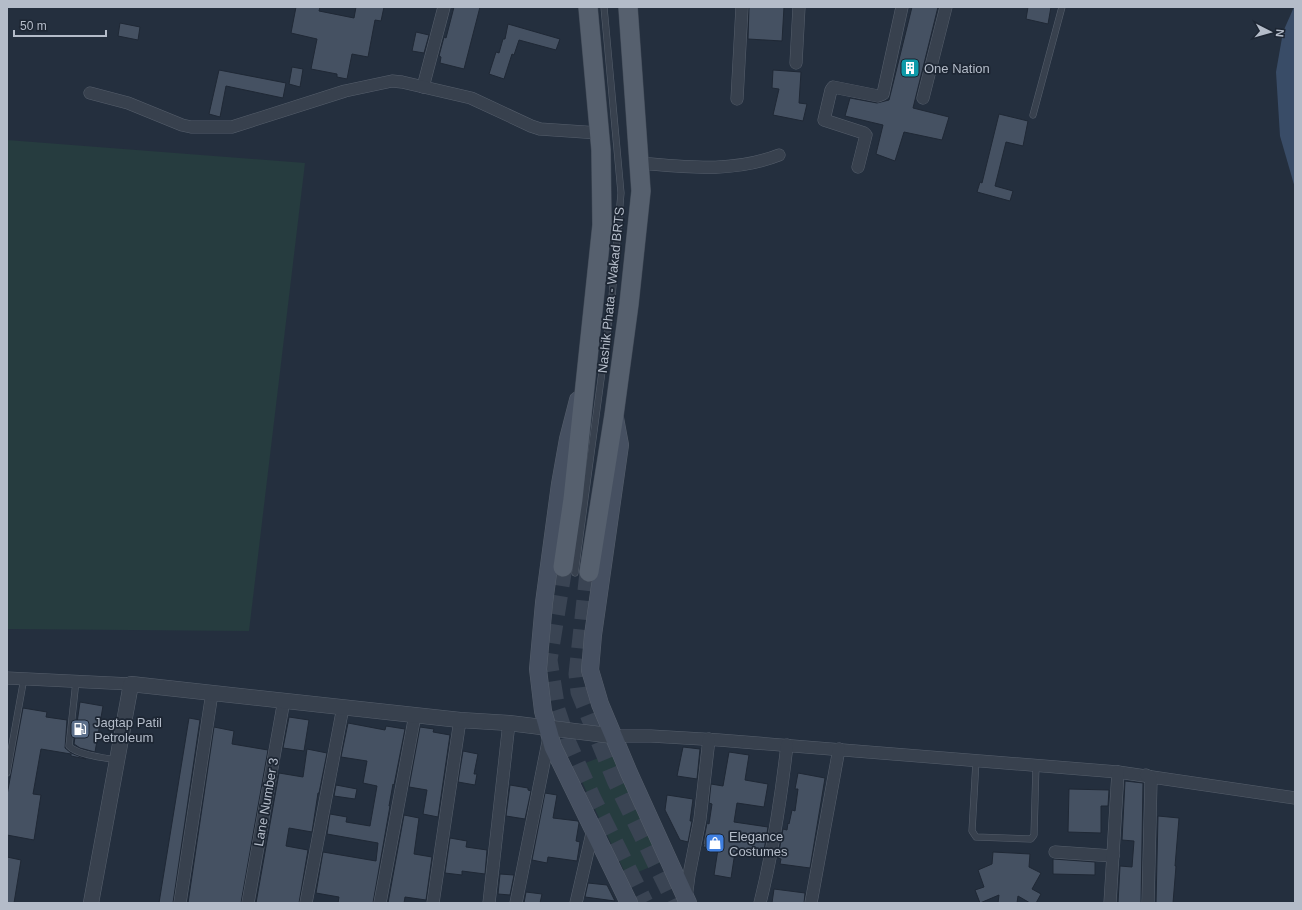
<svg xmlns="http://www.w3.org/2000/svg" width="1302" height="910" viewBox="0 0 1302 910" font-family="Helvetica,sans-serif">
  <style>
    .green { fill: #263c3f }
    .water { fill: #394c67 }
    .building { fill: #455162; stroke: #1f2835 }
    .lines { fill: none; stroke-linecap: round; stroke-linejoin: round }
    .primary-tunnel { stroke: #3a4453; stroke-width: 19; stroke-dasharray: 19 10; stroke-linecap: butt }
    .service-casing { stroke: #565f6c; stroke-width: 7 }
    .minor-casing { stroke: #565f6c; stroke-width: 13 }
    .tertiary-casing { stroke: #565f6c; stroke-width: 16 }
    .secondary-casing { stroke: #565f6c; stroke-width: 18 }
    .primary-casing { stroke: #414a57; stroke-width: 20 }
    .service { stroke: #38414e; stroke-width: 6 }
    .minor { stroke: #38414e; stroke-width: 12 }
    .tertiary { stroke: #38414e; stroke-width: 15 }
    .secondary { stroke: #465061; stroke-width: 17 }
    .primary { stroke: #56606e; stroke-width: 19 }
    .labels { text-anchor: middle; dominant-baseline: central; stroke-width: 3.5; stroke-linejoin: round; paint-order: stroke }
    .poi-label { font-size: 13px; fill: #b4bcc9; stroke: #1d2633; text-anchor: start }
    .street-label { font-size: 13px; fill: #b4bcc9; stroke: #1d2633 }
  </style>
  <rect width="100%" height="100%" fill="#242f3e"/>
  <g class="green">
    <path d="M 7,140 L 305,163 L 249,631 L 7,629 Z"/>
    <path d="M 619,750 L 666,860 L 627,877 L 575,767 Z"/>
  </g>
  <path class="water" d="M 1294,7 L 1295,7 L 1295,188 L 1280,136 L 1276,72 L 1283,32 Z"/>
  <g class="building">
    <path d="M 296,7 L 320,7 L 319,11 L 354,18 L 356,7 L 384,7 L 381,21 L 375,20 L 368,57 L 352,54 L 347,79 L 337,77 L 337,74 L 311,69 L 317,39 L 291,33 Z"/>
    <path d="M 454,7 L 480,7 L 464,69 L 440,63 L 441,57 L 439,56 L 444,37 L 446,38 Z"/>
    <path d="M 749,7 L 784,7 L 782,41 L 748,39 Z"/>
    <path d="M 912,7 L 938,7 L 913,108 L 949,117 L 942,140 L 904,132 L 895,161 L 876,154 L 883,125 L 845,116 L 850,98 L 877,103 L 889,100 Z"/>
    <path d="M 1028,7 L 1051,7 L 1048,24 L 1026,19 Z"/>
    <path d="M 120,23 L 140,27 L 138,40 L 118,36 Z"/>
    <path d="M 508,24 L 560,39 L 556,50 L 519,40 L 514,55 L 512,54 L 504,79 L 489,74 L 496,52 L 499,53 L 503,39 L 505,39 Z"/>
    <path d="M 416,32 L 429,35 L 424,53 L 412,51 Z"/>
    <path d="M 292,67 L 303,69 L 300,87 L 289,84 Z"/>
    <path d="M 219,70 L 286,83 L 283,98 L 226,86 L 220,117 L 209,114 Z"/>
    <path d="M 773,70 L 801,72 L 799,103 L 807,104 L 803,121 L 773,115 L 779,89 L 772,88 Z"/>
    <path d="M 999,114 L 1028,121 L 1023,146 L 1006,142 L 995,186 L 1013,191 L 1010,201 L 977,192 L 980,182 L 982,183 Z"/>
    <path d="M 80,702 L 103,706 L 95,752 L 80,748 L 74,744 Z"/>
    <path d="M 23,708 L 47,712 L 46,717 L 67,720 L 65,748 L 71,753 L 86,759 L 71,756 L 71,754 L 41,749 L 33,794 L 41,795 L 34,840 L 7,835 L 7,795 Z"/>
    <path d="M 289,717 L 309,720 L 304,751 L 283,748 Z"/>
    <path d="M 189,718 L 200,720 L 173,903 L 159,903 Z"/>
    <path d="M 348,723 L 385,730 L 386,726 L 405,729 L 394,785 L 393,784 L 389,806 L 390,806 L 373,903 L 338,903 L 339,897 L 316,893 L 323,852 L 376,861 L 378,843 L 327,834 L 330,814 L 347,817 L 346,822 L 370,826 L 377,786 L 363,783 L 367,761 L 341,757 Z"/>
    <path d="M 214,727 L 234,731 L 232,744 L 268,750 L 241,903 L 188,903 Z"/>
    <path d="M 420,727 L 434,729 L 433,732 L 450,735 L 438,817 L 423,814 L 427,790 L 409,787 Z"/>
    <path d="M 683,747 L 700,749 L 697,779 L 677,776 Z"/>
    <path d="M 307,749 L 327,753 L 319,793 L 318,793 L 312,832 L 289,828 L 286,846 L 308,850 L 299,903 L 256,903 L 279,773 L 303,777 Z"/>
    <path d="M 463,751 L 478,754 L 474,774 L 477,774 L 475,785 L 458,782 Z"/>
    <path d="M 729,752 L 749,755 L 745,780 L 768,784 L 764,807 L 737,803 L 734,822 L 768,827 L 763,856 L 735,852 L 731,878 L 714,875 L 718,849 L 703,847 L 704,844 L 703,844 L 707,823 L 709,824 L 712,804 L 709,803 L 711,784 L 723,786 Z"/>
    <path d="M 798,773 L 825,778 L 810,868 L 780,864 L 781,859 L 778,858 L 783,829 L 787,830 L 788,823 L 789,824 L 792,810 L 795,811 L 798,789 L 795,789 Z"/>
    <path d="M 1125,781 L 1143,783 L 1141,903 L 1118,903 L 1120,866 L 1132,867 L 1134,841 L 1122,840 Z"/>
    <path d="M 336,785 L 357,789 L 355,799 L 334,796 Z"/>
    <path d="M 510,785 L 528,788 L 528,790 L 531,791 L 525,819 L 506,816 Z"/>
    <path d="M 1069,789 L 1109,790 L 1108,806 L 1101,806 L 1101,833 L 1068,832 Z"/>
    <path d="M 545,793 L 557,795 L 553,818 L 578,821 L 579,823 L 576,841 L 580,842 L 577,861 L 548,857 L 547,863 L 532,860 Z"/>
    <path d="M 667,795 L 693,799 L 690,821 L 692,821 L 688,842 L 680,840 L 665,810 Z"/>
    <path d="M 404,815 L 419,818 L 414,854 L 432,857 L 426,900 L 405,897 L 404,903 L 388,903 Z"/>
    <path d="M 1158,816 L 1179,818 L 1175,866 L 1176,866 L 1173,903 L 1156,903 Z"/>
    <path d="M 450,838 L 467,841 L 466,847 L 487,850 L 485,874 L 462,871 L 462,875 L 445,873 Z"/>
    <path d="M 993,852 L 1030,854 L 1029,867 L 1041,873 L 1032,889 L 1041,894 L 1036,903 L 1030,903 L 1018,896 L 1017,903 L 998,903 L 999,895 L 980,903 L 975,890 L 984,887 L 978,870 L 992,864 Z"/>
    <path d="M 7,857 L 21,860 L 14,903 L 7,903 Z"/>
    <path d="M 1053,859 L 1095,862 L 1095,875 L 1053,874 Z"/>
    <path d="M 500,874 L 514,875 L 510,895 L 498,894 Z"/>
    <path d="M 588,883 L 607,885 L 615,901 L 585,897 Z"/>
    <path d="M 774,889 L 805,893 L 804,903 L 772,903 Z"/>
    <path d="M 526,892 L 542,894 L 540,903 L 524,903 Z"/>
  </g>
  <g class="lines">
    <g class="primary-tunnel">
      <path d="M 563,567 L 548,660 L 556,710 L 567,743 L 592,799 L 644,903"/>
      <path d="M 589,572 L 578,674 L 580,692 L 616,780 L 676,903"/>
    </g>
    <g class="service-casing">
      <g id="service">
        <path d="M 1033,115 L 1062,7"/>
        <path d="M 575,573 L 612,297 L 621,193 L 604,7"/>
        <path d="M 76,681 L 69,746 C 77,755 105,758 117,760"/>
        <path d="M 976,761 L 972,831 L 976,837 L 1031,839 L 1034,835 L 1036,765"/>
        <path d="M 7,773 L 24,678"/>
      </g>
    </g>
    <g class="minor-casing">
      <g id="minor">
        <path d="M 796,63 L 799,7"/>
        <path d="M 423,87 L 444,7"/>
        <path d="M 90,93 L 128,103 L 182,125 L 191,127 L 232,127 L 345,91 L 392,81 L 402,82 L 471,98 L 531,126 L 540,129 L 599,133"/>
        <path d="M 923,98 L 946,7"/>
        <path d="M 737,99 L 742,7"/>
        <path d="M 639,163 C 687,167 733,173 779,155"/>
        <path d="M 858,167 L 866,135 L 864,133 L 824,120 L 831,90 L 833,87 L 878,96 L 883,94 L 902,7"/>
        <path d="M 7,678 L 131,684"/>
        <path d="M 614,736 L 651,736 L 719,740 L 1118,772 L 1295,798"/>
        <path d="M 1146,775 L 1150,777 L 1151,781 L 1148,903"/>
        <path d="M 1055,852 L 1113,856"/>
        <path d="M 686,898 L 689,875 L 700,819 L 709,739"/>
        <path d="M 180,903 L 212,693"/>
        <path d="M 248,903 L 284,700"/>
        <path d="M 306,903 L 343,707"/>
        <path d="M 380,903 L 415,715"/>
        <path d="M 433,903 L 460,720"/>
        <path d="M 489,903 L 509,723"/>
        <path d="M 516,903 L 549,737"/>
        <path d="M 576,903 L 593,829"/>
        <path d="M 760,903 C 773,851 781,798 787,745"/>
        <path d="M 811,903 L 839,749"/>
        <path d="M 1110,903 L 1118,772"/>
      </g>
    </g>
    <g class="tertiary-casing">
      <path id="tertiary" d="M 91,903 L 131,684 L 460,720 L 509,723 L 614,736"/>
    </g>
    <g class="secondary-casing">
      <g id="secondary">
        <path d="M 578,400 L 568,439 L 560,484 L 544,603 L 538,669 L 543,711 L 553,747 L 629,903"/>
        <path d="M 615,418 L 620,445 L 593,635 L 590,670 L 600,704 L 629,773 L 688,903"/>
      </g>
    </g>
    <g class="primary-casing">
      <g id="primary">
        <path d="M 563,567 L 573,499 L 602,225 L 601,150 L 588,7"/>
        <path d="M 589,572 L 614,415 L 629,304 L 641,191 L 628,7"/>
      </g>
    </g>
    <use href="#service" class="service"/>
    <use href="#minor" class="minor"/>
    <use href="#tertiary" class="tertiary"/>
    <use href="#secondary" class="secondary"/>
    <use href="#primary" class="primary"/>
  </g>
  <defs>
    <g id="building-square" transform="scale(1)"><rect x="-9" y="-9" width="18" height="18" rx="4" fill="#0f9aa8" stroke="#1d2633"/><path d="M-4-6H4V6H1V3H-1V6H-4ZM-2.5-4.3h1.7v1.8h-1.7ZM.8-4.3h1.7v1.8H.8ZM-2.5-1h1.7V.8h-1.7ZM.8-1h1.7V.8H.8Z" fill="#fff"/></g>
    <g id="fuel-square" transform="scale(1)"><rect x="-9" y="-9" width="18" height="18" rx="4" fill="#5c6f8a" stroke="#1d2633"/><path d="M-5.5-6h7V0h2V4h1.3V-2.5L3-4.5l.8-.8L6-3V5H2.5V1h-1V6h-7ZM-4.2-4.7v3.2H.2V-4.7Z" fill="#fff"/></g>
    <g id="shop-square" transform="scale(1)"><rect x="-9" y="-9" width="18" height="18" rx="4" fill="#3f7fe0" stroke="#1d2633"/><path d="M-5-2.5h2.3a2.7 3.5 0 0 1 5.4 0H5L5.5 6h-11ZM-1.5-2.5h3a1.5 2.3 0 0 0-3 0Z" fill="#fff"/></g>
  </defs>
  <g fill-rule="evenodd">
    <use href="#building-square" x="910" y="68"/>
    <use href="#fuel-square" x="80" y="729"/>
    <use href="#shop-square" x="715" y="843"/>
  </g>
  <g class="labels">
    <g class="poi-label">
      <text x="924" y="68">One Nation</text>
      <text x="94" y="722">Jagtap Patil<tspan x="94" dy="15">Petroleum</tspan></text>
      <text x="729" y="836">Elegance<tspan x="729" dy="15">Costumes</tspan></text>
    </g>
    <g class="street-label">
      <text transform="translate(611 290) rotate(-84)">Nashik Phata - Wakad BRTS</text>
      <text transform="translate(266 802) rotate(-80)">Lane Number 3</text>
    </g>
  </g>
  <rect width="1302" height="910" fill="none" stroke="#b4bcc9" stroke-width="16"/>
  <g transform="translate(1270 32) rotate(96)" stroke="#1d2633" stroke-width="3" paint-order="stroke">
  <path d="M0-3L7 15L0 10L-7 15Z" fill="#b4bcc9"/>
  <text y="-6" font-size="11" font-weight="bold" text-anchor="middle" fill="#b4bcc9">N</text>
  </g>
  <path d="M14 30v6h92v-6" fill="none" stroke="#b4bcc9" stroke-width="2"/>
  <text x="20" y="30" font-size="12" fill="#b4bcc9" stroke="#1d2633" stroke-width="3" paint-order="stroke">50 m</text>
</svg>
